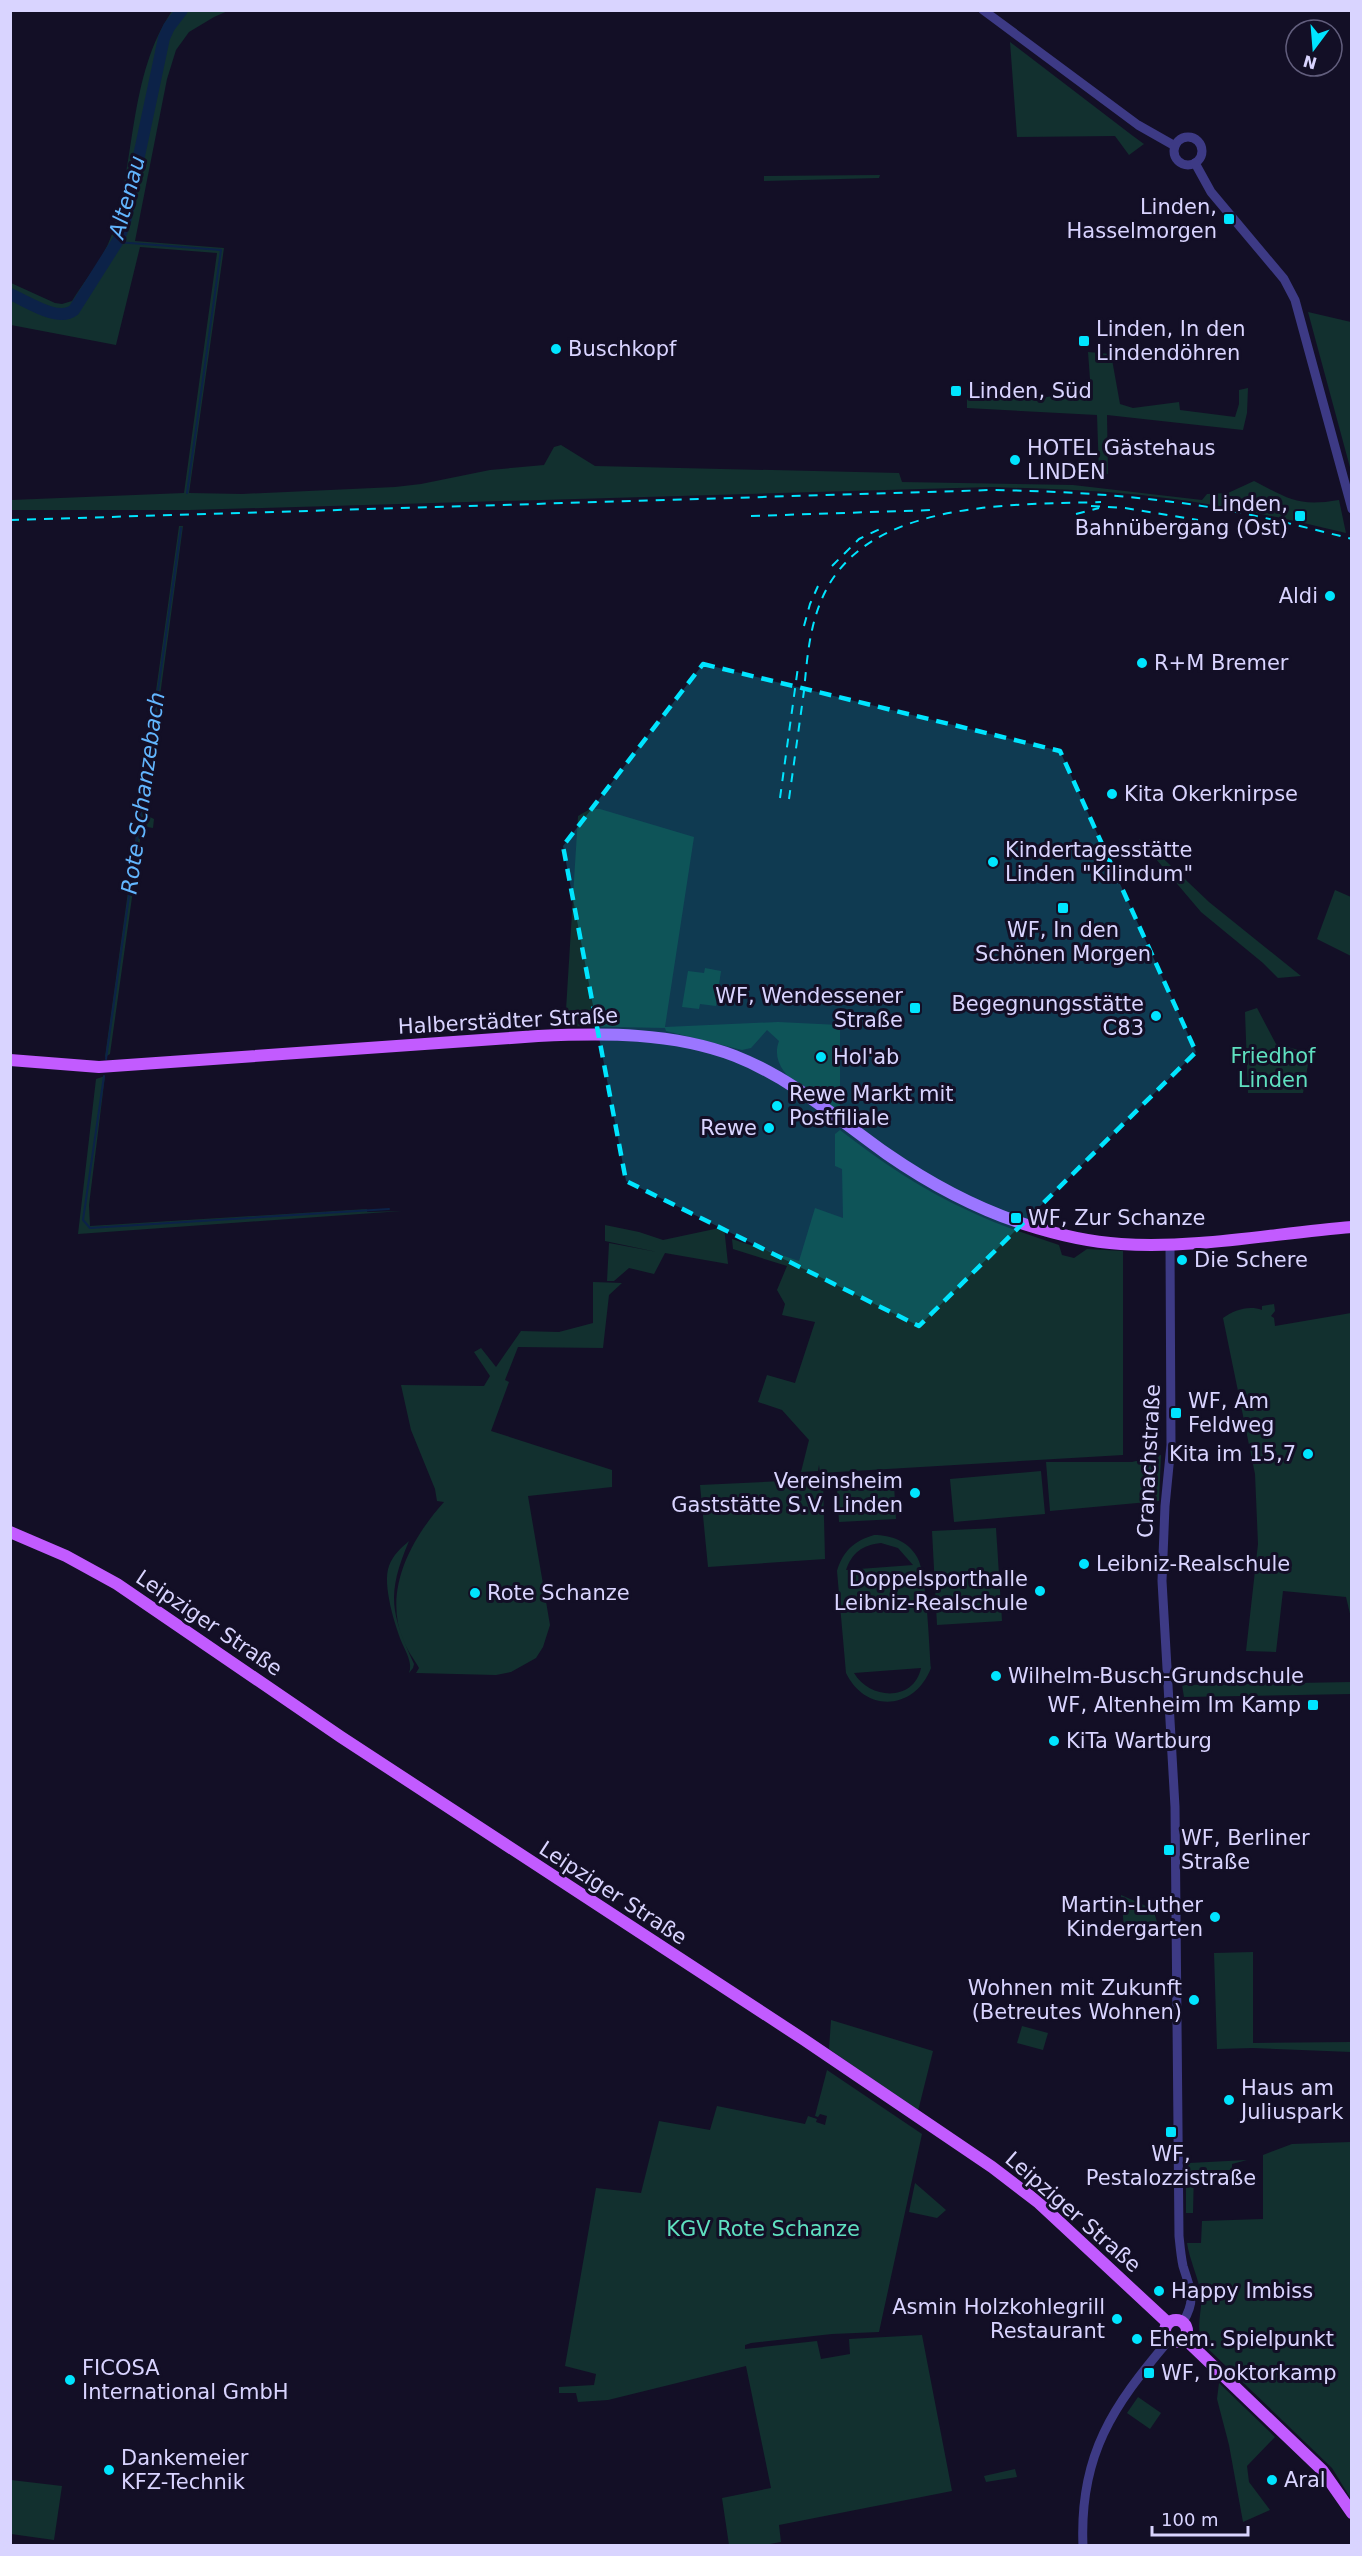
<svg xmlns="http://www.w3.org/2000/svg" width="1362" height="2556" viewBox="0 0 1362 2556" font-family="'DejaVu Sans',sans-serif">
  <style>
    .green { fill: #12302f; fill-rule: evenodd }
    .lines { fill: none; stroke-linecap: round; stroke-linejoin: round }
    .stream { stroke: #0c2248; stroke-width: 2 }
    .river { stroke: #0c2248; stroke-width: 12 }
    .minor { stroke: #3d3a85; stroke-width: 9 }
    .major { stroke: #c25bff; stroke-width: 12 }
    .rail { stroke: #00e5ff; stroke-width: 2; stroke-dasharray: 9 8; stroke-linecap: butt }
    .marked { fill: #00e5ff; fill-opacity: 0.2; stroke: #00e5ff; stroke-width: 4.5; stroke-dasharray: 12 8; stroke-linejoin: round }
    .poi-dot { fill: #00e5ff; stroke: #130f26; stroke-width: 2 }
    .labels { text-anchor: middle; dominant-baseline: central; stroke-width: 6; stroke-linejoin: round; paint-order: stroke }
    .poi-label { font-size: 21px; fill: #d9d4ff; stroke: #130f26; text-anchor: start }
    .street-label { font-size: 21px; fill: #d9d4ff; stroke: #130f26 }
    .park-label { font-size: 21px; fill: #5fe0c0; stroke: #130f26 }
    .water-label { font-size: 22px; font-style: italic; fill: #62b6ff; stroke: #130f26 }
  </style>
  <rect width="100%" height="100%" fill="#130f26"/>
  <g class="green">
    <path d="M 230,10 L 214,17 L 189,32 L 176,50 L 167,79 L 135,241 L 224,248 L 189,493 L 242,494 L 395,487 L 421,484 L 490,470 L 544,465 L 554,447 L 561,445 L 595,466 L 899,473 L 902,482 L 1073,485 L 1202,500 L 1207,494 L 1228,493 L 1254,481 C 1289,499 1298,507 1339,500 L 1346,533 C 1283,518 1221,504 1157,497 C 1102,490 1047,489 992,487 L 190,510 L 11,510 L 11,500 L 184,493 L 217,253 L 140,247 L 116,345 L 11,325 L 11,283 L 55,303 L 62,304 L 72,301 C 85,280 104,258 112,234 C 136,162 128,76 172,11 Z"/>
    <path d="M 1010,42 L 1133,136 L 1144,144 L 1129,155 L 1115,136 L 1017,137 Z"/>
    <path d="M 880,175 L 879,178 L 764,181 L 764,176 Z"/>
    <path d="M 1308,312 L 1351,322 L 1351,471 Z"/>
    <path d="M 1088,352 L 1111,354 L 1120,404 L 1133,408 L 1179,402 L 1180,410 L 1235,417 L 1239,404 L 1239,390 L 1248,388 L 1247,413 L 1243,430 L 1107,415 L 1108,474 L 1099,473 L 1097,415 L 967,408 L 967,393 L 1028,394 L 1030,400 L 1064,394 L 1065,391 L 1087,386 L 1090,379 Z"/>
    <path d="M 179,526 L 183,526 L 144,814 L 154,819 L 153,828 L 142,826 L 110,1054 L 105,1057 Z"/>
    <path d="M 590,809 L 600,809 L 694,837 L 665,1027 L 778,1022 L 840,1025 L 840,1114 C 817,1098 766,1075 779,1041 L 767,1030 L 751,1048 L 742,1050 L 666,1031 L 665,1028 L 565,1026 L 578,816 Z"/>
    <path d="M 1139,839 L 1148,844 L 1209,902 L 1301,976 L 1278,978 L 1263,963 L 1201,912 Z"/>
    <path d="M 1335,890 L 1351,897 L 1351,956 L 1317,939 Z"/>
    <path d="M 705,968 L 721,971 L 716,1006 L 700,1004 L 699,1009 L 682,1007 L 688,971 L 704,973 Z"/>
    <path d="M 1257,1008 L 1276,1044 L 1310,1053 L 1303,1093 L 1248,1093 L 1245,1012 Z"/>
    <path d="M 105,1076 L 89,1205 L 90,1226 L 367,1209 L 367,1212 L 402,1211 L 78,1234 L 96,1079 Z"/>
    <path d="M 840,1130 C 880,1161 922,1190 969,1211 C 998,1225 1029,1235 1059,1245 L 1062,1255 L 1074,1258 L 1087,1249 L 1123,1251 L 1123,1455 L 820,1473 L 819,1465 L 818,1471 L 801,1472 L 809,1440 L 782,1410 L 758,1402 L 767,1375 L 795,1383 L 815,1322 L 782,1315 L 785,1304 L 777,1290 L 787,1266 L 733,1249 L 732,1239 L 799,1261 L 815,1208 L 843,1218 L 842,1169 L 835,1166 L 835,1134 Z"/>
    <path d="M 605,1225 L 639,1232 L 663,1240 L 724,1227 L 728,1264 L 665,1253 L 654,1274 L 629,1268 L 614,1281 L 607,1281 L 609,1243 L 657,1252 L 605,1241 Z"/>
    <path d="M 593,1282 L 622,1283 L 609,1295 L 603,1348 L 518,1347 L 505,1380 L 509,1382 L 491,1431 L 612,1470 L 612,1487 L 528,1496 L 550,1625 L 543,1647 L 536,1658 L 511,1672 L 496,1675 L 416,1673 L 419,1668 C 414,1659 407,1650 403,1640 C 383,1590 411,1539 444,1502 L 437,1501 L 435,1489 L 411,1430 L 401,1385 L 484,1386 L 490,1376 L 474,1352 L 481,1348 L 496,1367 L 521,1331 L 559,1332 L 593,1323 Z"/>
    <path d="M 1274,1304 L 1275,1311 L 1271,1316 L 1274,1318 L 1275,1326 L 1351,1313 L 1351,1618 L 1346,1597 L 1283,1591 L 1276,1652 L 1246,1651 L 1258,1544 L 1255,1474 L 1223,1318 C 1234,1310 1249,1305 1262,1310 L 1262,1306 Z"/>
    <path d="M 1161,1455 L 1159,1501 L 1050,1511 L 1046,1462 L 1132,1462 Z"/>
    <path d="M 1041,1471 L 1045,1514 L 954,1522 L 950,1479 Z"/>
    <path d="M 823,1479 L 825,1559 L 708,1567 L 700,1485 Z"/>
    <path d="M 894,1485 L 896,1519 L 839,1522 L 837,1488 Z"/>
    <path d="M 996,1528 L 1002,1621 L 937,1625 L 932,1531 Z"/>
    <path d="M 874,1535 C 891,1535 908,1541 917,1557 C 927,1573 929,1645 931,1668 C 915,1710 866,1714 846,1673 L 837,1571 C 843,1551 854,1541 874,1535 ZM 881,1543 L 898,1548 L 913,1565 L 846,1570 C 852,1553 862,1545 881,1543 ZM 921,1668 C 914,1702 870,1700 854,1673 Z"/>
    <path d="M 409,1541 C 386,1595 391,1613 414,1664 L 413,1668 L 409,1673 C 413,1664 406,1652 402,1643 C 395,1626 382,1584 389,1566 C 393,1555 401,1548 409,1541 Z"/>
    <path d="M 1351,1682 L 1351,1694 L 1184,1697 L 1182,1685 Z"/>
    <path d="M 1121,1895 L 1153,1909 L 1158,1925 L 1124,1928 Z"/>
    <path d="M 1253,1952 L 1253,2043 L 1351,2042 L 1351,2052 L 1253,2048 L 1217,2049 L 1214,1953 Z"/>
    <path d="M 831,2020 L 933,2051 L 918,2111 L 829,2049 Z"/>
    <path d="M 1022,2026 L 1048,2033 L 1043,2050 L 1017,2043 Z"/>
    <path d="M 827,2070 L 922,2134 L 879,2332 L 832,2334 L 751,2343 L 745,2345 L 745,2349 L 817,2341 L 821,2359 L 850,2354 L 849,2339 L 922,2335 L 952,2491 L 779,2525 L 781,2542 L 764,2545 L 729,2545 L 722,2498 L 771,2488 L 746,2366 L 608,2400 L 578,2402 L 576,2393 L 559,2393 L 559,2387 L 594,2385 L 596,2374 L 565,2366 L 596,2188 L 641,2193 L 659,2121 L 710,2130 L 717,2106 L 805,2124 L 808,2116 L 817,2119 L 816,2122 L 825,2125 L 827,2116 L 820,2114 L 818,2117 L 815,2116 Z"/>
    <path d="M 1351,2142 L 1352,2142 L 1351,2499 L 1332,2468 L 1204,2345 C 1194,2327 1203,2312 1201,2294 C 1198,2277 1190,2261 1187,2243 L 1201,2243 L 1202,2221 L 1263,2219 L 1263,2155 L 1292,2144 Z"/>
    <path d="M 1247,2160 L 1232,2164 L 1232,2170 L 1194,2170 L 1193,2213 L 1186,2213 L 1186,2169 L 1189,2163 Z"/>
    <path d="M 915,2183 L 946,2210 L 937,2218 L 909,2212 Z"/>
    <path d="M 1219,2383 L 1275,2437 L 1247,2466 L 1249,2482 L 1270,2510 L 1243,2522 L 1229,2445 L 1217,2399 Z"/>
    <path d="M 1138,2397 L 1161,2413 L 1150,2429 L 1127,2413 Z"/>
    <path d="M 1015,2469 L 1017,2477 L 986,2482 L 984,2476 Z"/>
    <path d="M 11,2480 L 62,2486 L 54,2540 L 11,2534 Z"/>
  </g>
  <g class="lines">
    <g class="stream">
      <path d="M 117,242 L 221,250 L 187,493"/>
      <path d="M 106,1059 L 181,528"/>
      <path d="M 104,1076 L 83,1220 L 90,1228 L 389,1209"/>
    </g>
    <path class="river" d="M 10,294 C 27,301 58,323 74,310 L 119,239 L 125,222 L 164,38 L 169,27 L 182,10"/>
    <g class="minor">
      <path d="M 983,10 L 1138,125 L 1175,146"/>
      <circle cx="1188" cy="151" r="14"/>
      <path d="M 1195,163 L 1211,192 L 1284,279 L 1295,300 L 1352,509"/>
      <path d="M 1170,1244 L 1171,1445 L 1165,1506 L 1162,1581 L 1175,1807 L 1179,2236 C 1180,2246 1181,2257 1183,2266 C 1190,2289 1197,2299 1183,2322"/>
      <path d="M 1083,2546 C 1079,2455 1113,2406 1169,2340"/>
    </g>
    <g class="major">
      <path d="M 10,1060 L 99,1067 L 538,1036 C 604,1033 672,1032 735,1056 C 791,1078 838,1119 887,1154 C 929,1183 975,1208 1024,1224 C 1055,1234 1089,1242 1121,1244 C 1198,1249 1275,1233 1352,1227"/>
      <path d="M 10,1532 L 66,1556 L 117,1584 L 341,1737 L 803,2039 L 992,2167 L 1039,2203 L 1168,2323"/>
      <circle cx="1176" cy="2331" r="11"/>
      <path d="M 1185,2339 L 1322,2470 L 1352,2513"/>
    </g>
    <g class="rail">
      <path d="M 1091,506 L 1125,508 L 1198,520"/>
      <path d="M 1076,514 L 1099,508"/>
      <path d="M 751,516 L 933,510"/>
      <path d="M 10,520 L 991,490 C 1052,491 1112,494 1173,502 C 1233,509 1293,524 1352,539"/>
      <path d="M 832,566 L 859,539 L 884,527"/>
      <path d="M 804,626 L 810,604 L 818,586"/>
      <path d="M 780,798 L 798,667"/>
      <path d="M 789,799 C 794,763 799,727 804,691 C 807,660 809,630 821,601 C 862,499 1011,505 1101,502"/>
    </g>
  </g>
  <path class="marked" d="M 703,664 L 1060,751 L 1196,1052 L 919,1326 L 626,1181 L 563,846 Z"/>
  <g class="poi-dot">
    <rect x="1223" y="213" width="12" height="12" rx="3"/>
    <rect x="1078" y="335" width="12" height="12" rx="3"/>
    <circle cx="556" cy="349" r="6"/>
    <rect x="950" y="385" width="12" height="12" rx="3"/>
    <circle cx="1015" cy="460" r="6"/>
    <rect x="1294" y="510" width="12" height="12" rx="3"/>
    <circle cx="1330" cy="596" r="6"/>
    <circle cx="1142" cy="663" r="6"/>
    <circle cx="1112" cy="794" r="6"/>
    <circle cx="993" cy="862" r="6"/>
    <rect x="1057" y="902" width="12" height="12" rx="3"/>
    <rect x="909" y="1002" width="12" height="12" rx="3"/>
    <circle cx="1156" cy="1016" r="6"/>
    <circle cx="821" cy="1057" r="6"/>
    <circle cx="777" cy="1106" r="6"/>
    <circle cx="769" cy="1128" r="6"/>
    <rect x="1010" y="1212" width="12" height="12" rx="3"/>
    <circle cx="1182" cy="1260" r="6"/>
    <rect x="1170" y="1407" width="12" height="12" rx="3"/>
    <circle cx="1308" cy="1454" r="6"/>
    <circle cx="915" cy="1493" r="6"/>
    <circle cx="1084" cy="1564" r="6"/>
    <circle cx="1040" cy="1591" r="6"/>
    <circle cx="475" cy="1593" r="6"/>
    <circle cx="996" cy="1676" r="6"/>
    <rect x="1307" y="1699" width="12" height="12" rx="3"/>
    <circle cx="1054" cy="1741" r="6"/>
    <rect x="1163" y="1844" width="12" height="12" rx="3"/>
    <circle cx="1215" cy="1917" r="6"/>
    <circle cx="1194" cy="2000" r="6"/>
    <circle cx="1229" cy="2100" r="6"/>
    <rect x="1165" y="2126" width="12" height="12" rx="3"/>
    <circle cx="1159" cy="2291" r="6"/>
    <circle cx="1117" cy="2319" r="6"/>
    <circle cx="1137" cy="2339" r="6"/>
    <rect x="1143" y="2367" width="12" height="12" rx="3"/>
    <circle cx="70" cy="2380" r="6"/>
    <circle cx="109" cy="2470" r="6"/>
    <circle cx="1272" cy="2480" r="6"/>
  </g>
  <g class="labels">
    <g class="poi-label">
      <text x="1217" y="207" text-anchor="end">Linden,<tspan x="1217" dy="24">Hasselmorgen</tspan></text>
      <text x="1096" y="329">Linden, In den<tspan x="1096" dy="24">Lindendöhren</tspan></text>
      <text x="568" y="349">Buschkopf</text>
      <text x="968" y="391">Linden, Süd</text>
      <text x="1027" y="448">HOTEL Gästehaus<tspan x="1027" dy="24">LINDEN</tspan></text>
      <text x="1288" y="504" text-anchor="end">Linden,<tspan x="1288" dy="24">Bahnübergang (Ost)</tspan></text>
      <text x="1318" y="596" text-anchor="end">Aldi</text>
      <text x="1154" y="663">R+M Bremer</text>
      <text x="1124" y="794">Kita Okerknirpse</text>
      <text x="1005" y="850">Kindertagesstätte<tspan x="1005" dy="24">Linden "Kilindum"</tspan></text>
      <text x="1063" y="930" text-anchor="middle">WF, In den<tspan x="1063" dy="24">Schönen Morgen</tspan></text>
      <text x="903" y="996" text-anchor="end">WF, Wendessener<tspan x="903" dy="24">Straße</tspan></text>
      <text x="1144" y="1004" text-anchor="end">Begegnungsstätte<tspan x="1144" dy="24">C83</tspan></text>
      <text x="833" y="1057">Hol'ab</text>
      <text x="789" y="1094">Rewe Markt mit<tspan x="789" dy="24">Postfiliale</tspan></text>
      <text x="757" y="1128" text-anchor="end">Rewe</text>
      <text x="1028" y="1218">WF, Zur Schanze</text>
      <text x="1194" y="1260">Die Schere</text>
      <text x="1188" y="1401">WF, Am<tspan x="1188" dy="24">Feldweg</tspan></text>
      <text x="1296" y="1454" text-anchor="end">Kita im 15,7</text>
      <text x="903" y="1481" text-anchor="end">Vereinsheim<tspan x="903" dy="24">Gaststätte S.V. Linden</tspan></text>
      <text x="1096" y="1564">Leibniz-Realschule</text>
      <text x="1028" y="1579" text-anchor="end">Doppelsporthalle<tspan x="1028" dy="24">Leibniz-Realschule</tspan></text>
      <text x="487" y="1593">Rote Schanze</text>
      <text x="1008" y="1676">Wilhelm-Busch-Grundschule</text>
      <text x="1301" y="1705" text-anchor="end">WF, Altenheim Im Kamp</text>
      <text x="1066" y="1741">KiTa Wartburg</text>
      <text x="1181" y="1838">WF, Berliner<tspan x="1181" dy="24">Straße</tspan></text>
      <text x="1203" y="1905" text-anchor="end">Martin-Luther<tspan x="1203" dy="24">Kindergarten</tspan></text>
      <text x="1182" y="1988" text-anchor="end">Wohnen mit Zukunft<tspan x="1182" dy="24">(Betreutes Wohnen)</tspan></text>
      <text x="1241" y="2088">Haus am<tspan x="1241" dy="24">Juliuspark</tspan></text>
      <text x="1171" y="2154" text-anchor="middle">WF,<tspan x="1171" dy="24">Pestalozzistraße</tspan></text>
      <text x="1171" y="2291">Happy Imbiss</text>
      <text x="1105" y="2307" text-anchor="end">Asmin Holzkohlegrill<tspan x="1105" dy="24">Restaurant</tspan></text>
      <text x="1149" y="2339">Ehem. Spielpunkt</text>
      <text x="82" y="2368">FICOSA<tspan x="82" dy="24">International GmbH</tspan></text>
      <text x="1161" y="2373">WF, Doktorkamp</text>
      <text x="121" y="2458">Dankemeier<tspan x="121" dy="24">KFZ-Technik</tspan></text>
      <text x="1284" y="2480">Aral</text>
    </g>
    <g class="street-label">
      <text transform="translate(508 1021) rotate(-3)">Halberstädter Straße</text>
      <text transform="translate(1149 1461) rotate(-87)">Cranachstraße</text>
      <text transform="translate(209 1623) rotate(34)">Leipziger Straße</text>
      <text transform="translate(613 1893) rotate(33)">Leipziger Straße</text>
      <text transform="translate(1073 2212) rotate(41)">Leipziger Straße</text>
    </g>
    <g class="park-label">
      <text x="1273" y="1056">Friedhof<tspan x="1273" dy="24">Linden</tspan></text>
      <text x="763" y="2229">KGV Rote Schanze</text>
    </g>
    <g class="water-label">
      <text transform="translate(127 197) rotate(-75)">Altenau</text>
      <text transform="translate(143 793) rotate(-82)">Rote Schanzebach</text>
    </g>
  </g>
  <rect width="1362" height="2556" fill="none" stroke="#d9d4ff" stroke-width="24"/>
  <g transform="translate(1314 48) rotate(196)"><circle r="28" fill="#130f26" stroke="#625e7d" stroke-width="1.5"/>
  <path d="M0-4.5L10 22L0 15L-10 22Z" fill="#00e5ff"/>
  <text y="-9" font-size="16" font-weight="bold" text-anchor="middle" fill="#d9d4ff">N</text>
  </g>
  <path d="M1152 2526v9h96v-9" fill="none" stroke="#d9d4ff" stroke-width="3"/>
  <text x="1161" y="2526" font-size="18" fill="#d9d4ff" stroke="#130f26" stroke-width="4.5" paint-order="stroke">100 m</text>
</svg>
